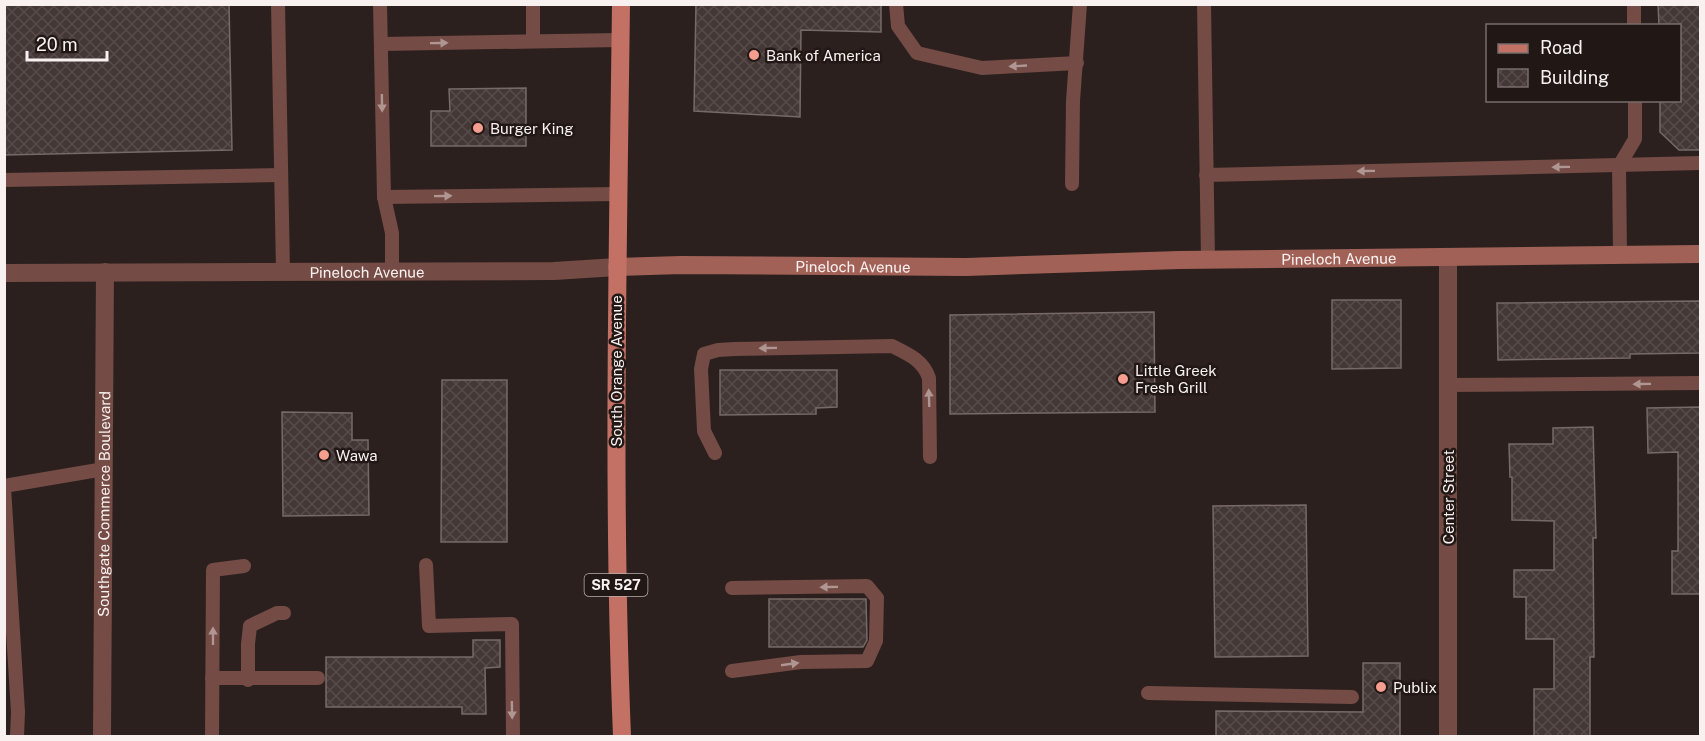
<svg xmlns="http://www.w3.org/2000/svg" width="1705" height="741" viewBox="0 0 1705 741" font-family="'Public Sans',sans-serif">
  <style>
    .building { fill: url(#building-cross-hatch); stroke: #776967; stroke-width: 1.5 }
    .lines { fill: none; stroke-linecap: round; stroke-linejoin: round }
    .lane { stroke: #744b45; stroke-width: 14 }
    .street { stroke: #744b45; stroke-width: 18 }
    .secondary { stroke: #a16157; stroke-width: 18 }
    .primary { stroke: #c37165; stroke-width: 18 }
    .oneway { fill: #af9692 }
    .poi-dot { fill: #f59d8f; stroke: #211715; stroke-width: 2 }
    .labels { text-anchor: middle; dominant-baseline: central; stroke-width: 5; stroke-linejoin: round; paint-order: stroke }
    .shield { fill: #211715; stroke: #b8b0ae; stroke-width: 1.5 }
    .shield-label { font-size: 14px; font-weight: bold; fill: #f8f1ef }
    .poi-label { font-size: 15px; fill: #f8f1ef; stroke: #211715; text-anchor: start }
    .street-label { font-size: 15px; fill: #f8f1ef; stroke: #211715 }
  </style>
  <defs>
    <pattern id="building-cross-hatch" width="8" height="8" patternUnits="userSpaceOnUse" patternTransform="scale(1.5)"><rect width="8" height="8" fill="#443836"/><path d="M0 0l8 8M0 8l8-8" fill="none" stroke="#564c4a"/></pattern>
  </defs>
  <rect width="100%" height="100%" fill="#2b201e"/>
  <g class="building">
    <path d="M 4,4 L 229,4 L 232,150 L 4,155 Z"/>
    <path d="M 696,4 L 881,4 L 881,32 L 801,30 L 800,117 L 694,111 Z"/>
    <path d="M 1658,4 L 1701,4 L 1701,150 L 1679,150 L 1660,132 L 1660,100 L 1680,100 L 1680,26 L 1659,26 Z"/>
    <path d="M 526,88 L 526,146 L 431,146 L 431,111 L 450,111 L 449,89 Z"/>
    <path d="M 1332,300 L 1401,300 L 1401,368 L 1332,369 Z"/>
    <path d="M 1701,301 L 1701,353 L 1630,354 L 1630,358 L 1498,360 L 1497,303 Z"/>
    <path d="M 1154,312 L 1155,412 L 950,414 L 950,315 Z"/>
    <path d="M 720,370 L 837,370 L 837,407 L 816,408 L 816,414 L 720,415 Z"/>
    <path d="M 442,380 L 507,380 L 507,542 L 441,542 Z"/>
    <path d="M 1701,407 L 1701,594 L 1672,594 L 1672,551 L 1678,551 L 1678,452 L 1648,453 L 1647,408 Z"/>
    <path d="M 282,412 L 352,413 L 352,440 L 368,440 L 369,515 L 283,516 Z"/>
    <path d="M 1593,427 L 1596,538 L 1593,538 L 1594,657 L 1590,657 L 1590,736 L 1534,736 L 1534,689 L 1554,689 L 1554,639 L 1526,639 L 1526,597 L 1514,597 L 1514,570 L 1554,570 L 1554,521 L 1512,520 L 1512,477 L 1510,477 L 1509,444 L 1553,444 L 1553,428 Z"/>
    <path d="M 1306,505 L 1308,656 L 1215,657 L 1213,506 Z"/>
    <path d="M 769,599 L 866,599 L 867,640 L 863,647 L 769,647 Z"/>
    <path d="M 473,640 L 500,640 L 500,667 L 485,668 L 486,714 L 462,714 L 462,707 L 326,707 L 326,657 L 473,657 Z"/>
    <path d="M 1363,663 L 1400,663 L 1400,736 L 1216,736 L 1216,711 L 1363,712 Z"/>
  </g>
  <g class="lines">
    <g class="lane">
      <path d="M 278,4 L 283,271"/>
      <path d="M 380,4 L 384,197 L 392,233 L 392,271"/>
      <path d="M 533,4 L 533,41"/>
      <path d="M 896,4 L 898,26 L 917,53 L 982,68 L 1077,63"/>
      <path d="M 1204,4 L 1208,260"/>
      <path d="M 1634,4 L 1634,26"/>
      <path d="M 381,44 L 620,40"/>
      <path d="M 1206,175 L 1700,163"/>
      <path d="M 4,180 L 281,175"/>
      <path d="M 1072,184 L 1073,101 L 1080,4"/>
      <path d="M 384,197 L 618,194"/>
      <path d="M 1620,255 L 1619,166 L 1635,139 L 1635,100"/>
      <path d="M 1448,385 L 1700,383"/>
      <path d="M 715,453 L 704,431 L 701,369 L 704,354 L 718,350 L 735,349 L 892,346 C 908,354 923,360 929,378 L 930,457"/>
      <path d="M 4,486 L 104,469"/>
      <path d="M 4,487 L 18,712 L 17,736"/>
      <path d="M 426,565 L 429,626 L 512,624 L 513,736"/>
      <path d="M 732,588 L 867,586 L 877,598 L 876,641 L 867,661 L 801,662 L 732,671"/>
      <path d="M 212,678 L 318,678"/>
      <path d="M 248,680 L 248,644 L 250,626 L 277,613 L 284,613"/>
      <path d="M 1148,693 L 1352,697"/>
      <path d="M 212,736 L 213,570 L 244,566"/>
    </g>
    <g class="street">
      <path d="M 1448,257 L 1448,736"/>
      <path id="s1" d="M 4,273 L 554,271 L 617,267"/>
      <path id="s2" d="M 102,736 L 105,272"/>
    </g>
    <path class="secondary" id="s3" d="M 617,267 L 681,265 L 966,267 L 1179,260 L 1700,254"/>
    <path class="primary" d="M 621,4 C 618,249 612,493 622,736"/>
  </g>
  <defs><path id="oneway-solid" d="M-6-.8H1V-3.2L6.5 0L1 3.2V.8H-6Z" transform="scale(1.5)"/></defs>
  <g class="oneway">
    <use href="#oneway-solid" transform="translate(439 43) rotate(-1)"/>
    <use href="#oneway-solid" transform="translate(1018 66) rotate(177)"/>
    <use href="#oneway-solid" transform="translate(382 103) rotate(89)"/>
    <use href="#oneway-solid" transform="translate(1561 167) rotate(179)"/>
    <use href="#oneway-solid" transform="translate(1366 171) rotate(179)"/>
    <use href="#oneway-solid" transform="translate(443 196) rotate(-1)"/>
    <use href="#oneway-solid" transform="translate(768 348) rotate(179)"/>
    <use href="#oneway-solid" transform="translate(1642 384) rotate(179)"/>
    <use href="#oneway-solid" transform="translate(929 398) rotate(-92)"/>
    <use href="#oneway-solid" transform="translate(829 587) rotate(179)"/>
    <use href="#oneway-solid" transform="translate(213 636) rotate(-90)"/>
    <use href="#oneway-solid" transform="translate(790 664) rotate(-8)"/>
    <use href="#oneway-solid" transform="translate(512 710) rotate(89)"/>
  </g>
  <g class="poi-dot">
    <circle cx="754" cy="55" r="6"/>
    <circle cx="478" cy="128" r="6"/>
    <circle cx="1123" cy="379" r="6"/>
    <circle cx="324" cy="455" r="6"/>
    <circle cx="1381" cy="687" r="6"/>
  </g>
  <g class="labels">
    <rect class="shield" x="584.5" y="574" width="63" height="22" rx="4.5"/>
    <g class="shield-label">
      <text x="616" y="585">SR 527</text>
    </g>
    <g class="poi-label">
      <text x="766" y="55">Bank of America</text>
      <text x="490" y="128">Burger King</text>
      <text x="1135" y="370">Little Greek<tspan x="1135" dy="17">Fresh Grill</tspan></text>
      <text x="336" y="455">Wawa</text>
      <text x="1393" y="687">Publix</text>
    </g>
    <g class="street-label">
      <text stroke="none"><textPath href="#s3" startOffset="722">Pineloch Avenue</textPath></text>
      <text stroke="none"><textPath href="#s3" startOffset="236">Pineloch Avenue</textPath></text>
      <text stroke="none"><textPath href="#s1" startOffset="363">Pineloch Avenue</textPath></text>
      <text transform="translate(616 371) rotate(-90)">South Orange Avenue</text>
      <text transform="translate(1448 497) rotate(-90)">Center Street</text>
      <text stroke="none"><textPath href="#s2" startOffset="232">Southgate Commerce Boulevard</textPath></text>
    </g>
  </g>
  <rect width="1705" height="741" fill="none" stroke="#f8f1ef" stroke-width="12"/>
  <rect x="1486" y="24" width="195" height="78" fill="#211715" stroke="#776e6c" stroke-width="1.5"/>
  <rect x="1498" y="44" width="30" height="9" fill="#c37165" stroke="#776e6c" stroke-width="1.5"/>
  <text x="1540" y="54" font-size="18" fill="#f8f1ef">Road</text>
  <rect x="1498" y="69" width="30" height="18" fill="url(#building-cross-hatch)" stroke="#776e6c" stroke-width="1.5"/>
  <text x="1540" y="84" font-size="18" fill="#f8f1ef">Building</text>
  <path d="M27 51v9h80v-9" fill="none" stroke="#f8f1ef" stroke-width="3"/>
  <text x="36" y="51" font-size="18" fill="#f8f1ef" stroke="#211715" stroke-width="4.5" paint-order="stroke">20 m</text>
</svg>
